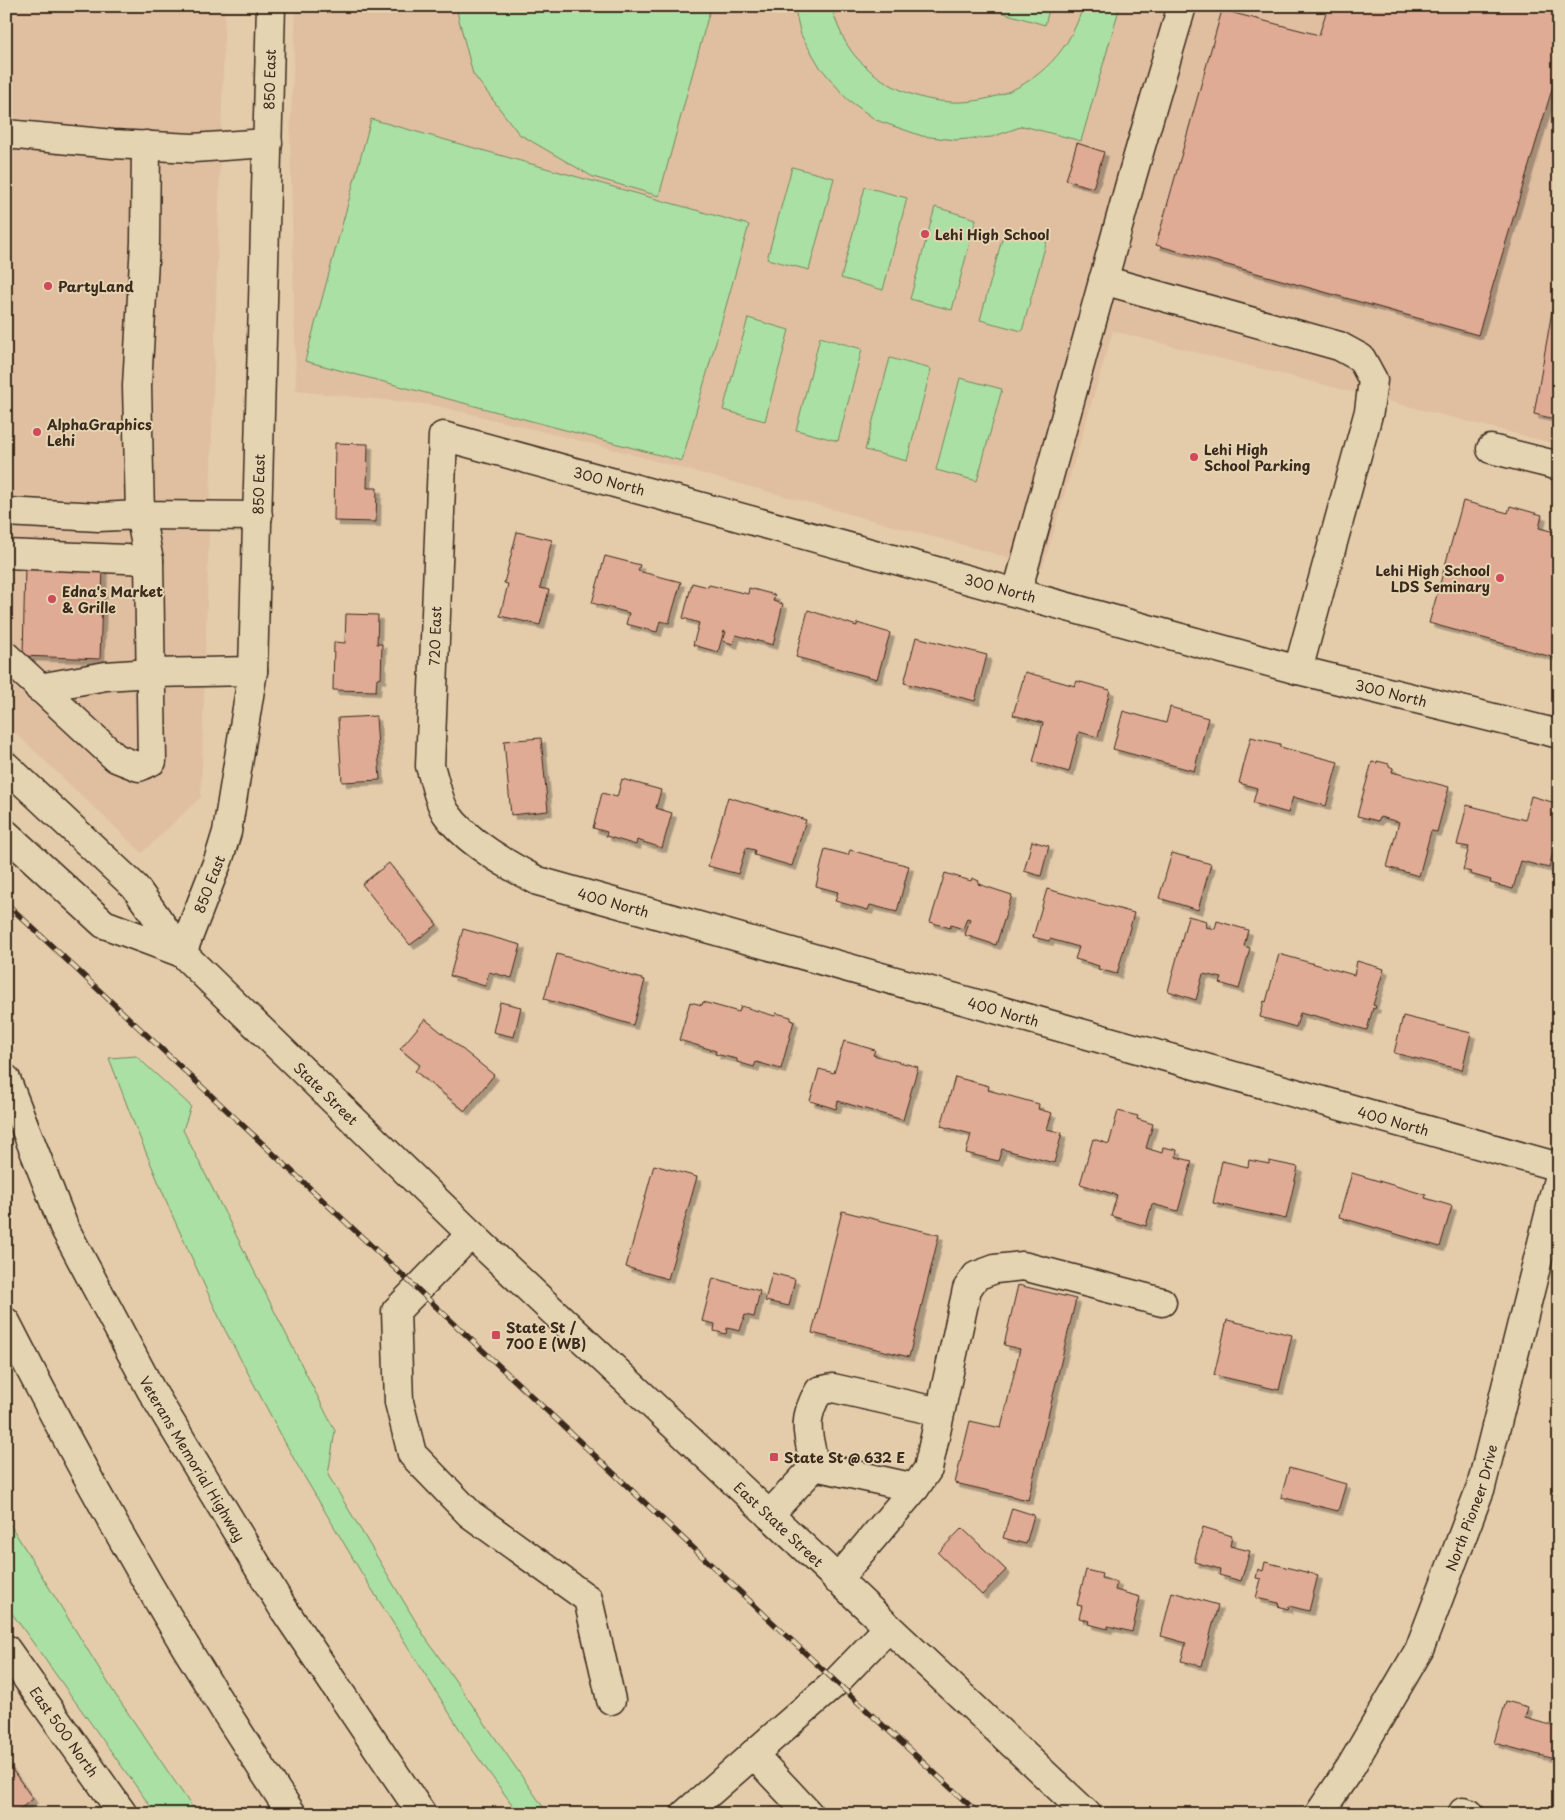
<svg xmlns="http://www.w3.org/2000/svg" width="1565" height="1820" viewBox="0 0 1565 1820" font-family="'Playpen Sans',sans-serif">
  <style>
    .built { fill: #e0bfa1 }
    .green { fill: #aae0a3; stroke: #728560 }
    .building { fill: #e0ab94; stroke: #3b2a1e; filter: url(#shadow) }
    .lines { fill: none; stroke-linecap: round; stroke-linejoin: round }
    .minor-casing { stroke: #3b2a1e; stroke-width: 31 }
    .major-casing { stroke: #3b2a1e; stroke-width: 31 }
    .highway-casing { stroke: #3b2a1e; stroke-width: 31 }
    .minor { stroke: #e5d4b1; stroke-width: 28 }
    .major { stroke: #e5d4b1; stroke-width: 28 }
    .highway { stroke: #e5d4b1; stroke-width: 28 }
    .rail-casing { stroke: #3b2a1e; stroke-width: 5.5 }
    .rail { stroke: #e5d4b1; stroke-width: 4; stroke-dasharray: 11; stroke-linecap: butt }
    .poi-dot { fill: #d1495b; stroke: #e5d4b1; stroke-width: 2 }
    .labels { text-anchor: middle; dominant-baseline: central; stroke-width: 4; stroke-linejoin: round; paint-order: stroke }
    .street-label { font-size: 14px; fill: #3b2a1e; stroke: #e5d4b1 }
    .poi-label { font-size: 14px; font-weight: bold; fill: #3b2a1e; stroke: #e5d4b1; text-anchor: start }
  </style>
  <defs>
    <filter id="shadow"><feDropShadow dx="4.5" dy="4.5" stdDeviation="0" flood-color="#0004"/></filter>
  </defs>
  <rect width="100%" height="100%" fill="#e4ccab"/>
  <filter id="ink" filterUnits="userSpaceOnUse"><feTurbulence type="fractalNoise" baseFrequency=".02" numOctaves="2"/><feDisplacementMap in="SourceGraphic" scale="10" xChannelSelector="R" yChannelSelector="G"/><feConvolveMatrix kernelMatrix="1 2 1 2 8 2 1 2 1" color-interpolation-filters="sRGB"/></filter>
  <g filter="url(#ink)">
    <g class="built">
      <path d="M 6,6 L 225,6 L 201,797 L 142,853 L 6,724 Z"/>
      <path d="M 296,6 L 1559,6 L 1559,445 L 1113,331 L 1043,567 L 597,445 L 433,405 L 296,391 L 290,137 Z"/>
    </g>
    <g class="green">
      <path d="M 457,6 L 711,6 L 659,196 L 593,177 L 519,134 L 473,74 L 458,16 Z"/>
      <path d="M 794,6 L 831,6 C 837,24 843,42 856,57 C 927,135 1054,108 1083,6 L 1120,6 L 1081,141 L 1023,126 L 992,137 L 955,140 L 922,136 L 876,120 L 847,99 L 820,67 L 801,35 Z"/>
      <path d="M 980,6 L 1050,6 L 1045,25 Z"/>
      <path d="M 371,119 L 749,225 L 682,461 L 305,361 Z"/>
      <path d="M 792,167 L 834,178 L 809,270 L 767,259 Z"/>
      <path d="M 865,187 L 907,198 L 883,290 L 841,278 Z"/>
      <path d="M 935,207 L 976,219 L 952,310 L 910,299 Z"/>
      <path d="M 1005,228 L 1047,240 L 1022,331 L 980,320 Z"/>
      <path d="M 748,318 L 789,330 L 765,421 L 723,410 Z"/>
      <path d="M 820,337 L 862,349 L 838,441 L 796,430 Z"/>
      <path d="M 890,358 L 931,369 L 907,461 L 865,450 Z"/>
      <path d="M 960,378 L 1002,389 L 977,481 L 936,470 Z"/>
      <path d="M 136,1056 L 191,1106 L 183,1130 L 335,1431 L 328,1475 L 425,1637 L 548,1814 L 519,1814 L 472,1749 L 361,1572 L 295,1461 L 225,1330 L 173,1217 L 135,1126 L 109,1058 Z"/>
      <path d="M 6,1518 L 115,1694 L 197,1814 L 156,1814 L 6,1605 Z"/>
    </g>
    <g class="building">
      <path d="M 1328,6 L 1559,6 L 1559,77 L 1556,76 L 1478,335 L 1156,245 L 1222,10 L 1319,35 Z"/>
      <path d="M 1077,143 L 1104,152 L 1093,188 L 1066,180 Z"/>
      <path d="M 1559,271 L 1559,420 L 1534,414 Z"/>
      <path d="M 335,443 L 368,444 L 367,488 L 377,488 L 376,522 L 334,521 Z"/>
      <path d="M 1463,501 L 1508,513 L 1510,506 L 1542,515 L 1539,528 L 1559,533 L 1559,659 L 1429,623 Z"/>
      <path d="M 517,532 L 552,540 L 540,588 L 549,590 L 540,625 L 500,616 L 508,584 L 504,583 Z"/>
      <path d="M 605,556 L 640,565 L 638,571 L 681,582 L 669,623 L 660,621 L 657,632 L 626,624 L 629,613 L 592,603 Z"/>
      <path d="M 25,565 L 103,567 L 100,659 L 23,656 Z"/>
      <path d="M 692,583 L 708,587 L 709,585 L 748,594 L 749,588 L 775,595 L 773,601 L 783,604 L 773,645 L 736,635 L 733,644 L 723,641 L 726,632 L 724,631 L 718,652 L 693,645 L 699,623 L 683,618 Z"/>
      <path d="M 808,610 L 857,626 L 857,623 L 890,633 L 877,679 L 796,657 Z"/>
      <path d="M 346,614 L 378,615 L 377,644 L 382,644 L 381,679 L 377,678 L 376,691 L 333,690 L 334,642 L 345,643 Z"/>
      <path d="M 916,637 L 987,655 L 975,701 L 904,683 Z"/>
      <path d="M 1025,672 L 1075,686 L 1077,681 L 1110,690 L 1098,737 L 1079,732 L 1069,772 L 1033,762 L 1043,723 L 1013,715 Z"/>
      <path d="M 1170,707 L 1208,718 L 1194,771 L 1113,749 L 1123,711 L 1166,723 Z"/>
      <path d="M 376,716 L 380,780 L 342,782 L 338,718 Z"/>
      <path d="M 1251,737 L 1280,744 L 1280,747 L 1338,762 L 1326,806 L 1293,797 L 1288,813 L 1253,803 L 1257,788 L 1239,783 Z"/>
      <path d="M 541,738 L 548,811 L 511,815 L 504,741 Z"/>
      <path d="M 1377,761 L 1389,764 L 1389,766 L 1393,768 L 1392,772 L 1449,787 L 1437,832 L 1431,831 L 1419,876 L 1387,867 L 1399,822 L 1380,817 L 1378,821 L 1357,816 L 1372,762 L 1377,763 Z"/>
      <path d="M 622,779 L 661,790 L 656,808 L 672,813 L 662,848 L 637,840 L 636,845 L 606,836 L 607,832 L 593,828 L 602,793 L 617,797 Z"/>
      <path d="M 1531,796 L 1559,804 L 1559,829 L 1549,868 L 1521,861 L 1513,889 L 1490,883 L 1491,880 L 1470,874 L 1471,872 L 1463,870 L 1469,847 L 1457,845 L 1467,805 L 1525,820 Z"/>
      <path d="M 728,797 L 806,820 L 792,866 L 754,855 L 755,850 L 746,848 L 738,874 L 708,866 Z"/>
      <path d="M 1032,841 L 1049,846 L 1041,876 L 1024,871 Z"/>
      <path d="M 825,849 L 848,855 L 850,850 L 909,866 L 897,912 L 870,905 L 868,910 L 835,901 L 838,892 L 816,886 Z"/>
      <path d="M 1172,853 L 1211,864 L 1198,910 L 1159,898 Z"/>
      <path d="M 389,863 L 437,925 L 410,945 L 362,884 Z"/>
      <path d="M 945,873 L 971,881 L 972,878 L 979,881 L 978,884 L 1012,895 L 996,945 L 965,935 L 970,919 L 967,918 L 963,929 L 951,925 L 950,928 L 930,922 Z"/>
      <path d="M 1047,889 L 1134,913 L 1117,974 L 1098,969 L 1099,966 L 1075,959 L 1079,947 L 1050,939 L 1049,941 L 1033,937 Z"/>
      <path d="M 1188,916 L 1207,921 L 1206,927 L 1215,929 L 1217,921 L 1248,930 L 1244,946 L 1250,948 L 1239,989 L 1220,983 L 1222,978 L 1203,974 L 1196,1000 L 1168,991 Z"/>
      <path d="M 463,929 L 521,945 L 512,978 L 489,972 L 485,986 L 450,976 Z"/>
      <path d="M 557,954 L 645,980 L 633,1025 L 544,999 Z"/>
      <path d="M 1279,954 L 1354,975 L 1357,961 L 1384,969 L 1373,1005 L 1376,1006 L 1375,1009 L 1373,1008 L 1367,1030 L 1312,1015 L 1311,1016 L 1300,1013 L 1296,1027 L 1260,1017 L 1264,1001 L 1266,1002 Z"/>
      <path d="M 500,1002 L 521,1007 L 514,1037 L 493,1032 Z"/>
      <path d="M 690,1002 L 702,1005 L 703,1002 L 739,1012 L 741,1006 L 775,1016 L 776,1013 L 791,1017 L 791,1020 L 794,1021 L 781,1069 L 756,1062 L 754,1067 L 737,1062 L 737,1059 L 715,1054 L 716,1051 L 679,1040 Z"/>
      <path d="M 1403,1016 L 1471,1033 L 1462,1070 L 1394,1053 Z"/>
      <path d="M 425,1019 L 494,1075 L 465,1111 L 415,1071 L 420,1065 L 400,1049 Z"/>
      <path d="M 844,1041 L 875,1050 L 873,1055 L 918,1067 L 903,1120 L 838,1101 L 836,1109 L 810,1101 L 819,1069 L 834,1073 Z"/>
      <path d="M 955,1077 L 989,1086 L 988,1090 L 1039,1104 L 1038,1109 L 1052,1113 L 1047,1129 L 1062,1133 L 1054,1163 L 1002,1149 L 998,1161 L 966,1153 L 971,1134 L 941,1126 Z"/>
      <path d="M 1118,1111 L 1138,1116 L 1137,1119 L 1153,1124 L 1146,1148 L 1162,1153 L 1163,1147 L 1177,1150 L 1176,1157 L 1192,1161 L 1178,1211 L 1152,1204 L 1146,1226 L 1111,1216 L 1117,1195 L 1080,1184 L 1093,1139 L 1109,1144 Z"/>
      <path d="M 1249,1160 L 1269,1164 L 1269,1161 L 1298,1167 L 1286,1219 L 1213,1203 L 1222,1161 L 1248,1167 Z"/>
      <path d="M 654,1165 L 697,1177 L 668,1279 L 626,1267 Z"/>
      <path d="M 1352,1173 L 1426,1195 L 1425,1198 L 1452,1206 L 1440,1247 L 1339,1217 Z"/>
      <path d="M 842,1211 L 939,1235 L 909,1357 L 812,1333 Z"/>
      <path d="M 772,1273 L 795,1279 L 789,1306 L 765,1301 Z"/>
      <path d="M 713,1278 L 760,1291 L 754,1317 L 745,1315 L 740,1331 L 727,1328 L 726,1334 L 714,1331 L 715,1324 L 702,1321 Z"/>
      <path d="M 1018,1285 L 1076,1299 L 1028,1500 L 955,1483 L 970,1421 L 1001,1428 L 1020,1349 L 1004,1345 Z"/>
      <path d="M 1227,1320 L 1292,1335 L 1279,1390 L 1214,1375 Z"/>
      <path d="M 1289,1468 L 1346,1484 L 1338,1511 L 1281,1497 Z"/>
      <path d="M 1012,1508 L 1034,1515 L 1026,1544 L 1003,1538 Z"/>
      <path d="M 1203,1527 L 1232,1536 L 1230,1546 L 1250,1551 L 1241,1581 L 1219,1575 L 1220,1569 L 1194,1562 Z"/>
      <path d="M 962,1528 L 1006,1570 L 982,1595 L 938,1553 Z"/>
      <path d="M 1265,1562 L 1318,1575 L 1309,1611 L 1289,1606 L 1288,1609 L 1278,1606 L 1279,1603 L 1256,1598 L 1261,1579 L 1256,1578 L 1258,1569 L 1263,1571 Z"/>
      <path d="M 1086,1570 L 1102,1574 L 1101,1578 L 1117,1582 L 1115,1590 L 1140,1597 L 1132,1632 L 1108,1626 L 1108,1629 L 1088,1624 L 1089,1621 L 1079,1618 L 1082,1606 L 1077,1605 Z"/>
      <path d="M 1172,1592 L 1218,1605 L 1202,1666 L 1181,1661 L 1186,1643 L 1161,1636 Z"/>
      <path d="M 1506,1701 L 1528,1707 L 1525,1718 L 1557,1727 L 1559,1723 L 1559,1770 L 1556,1769 L 1558,1760 L 1494,1743 Z"/>
      <path d="M 6,1761 L 33,1799 L 13,1814 L 6,1814 Z"/>
    </g>
    <g class="lines">
      <g class="minor-casing">
        <g id="minor">
          <path d="M 6,134 L 113,144 L 193,148 L 268,143"/>
          <path d="M 146,145 L 145,242 L 137,386 L 140,515 L 258,516"/>
          <path d="M 1103,280 L 1339,346 L 1361,358 L 1373,380 L 1369,411 L 1298,670"/>
          <path d="M 1491,449 L 1559,466"/>
          <path d="M 6,512 L 99,517 L 140,515 L 149,560 L 152,761 L 139,767 L 116,758 L 6,656"/>
          <path d="M 6,554 L 149,560"/>
          <path d="M 1017,592 L 1133,173 L 1182,6"/>
          <path d="M 39,688 L 106,676 L 151,673 L 253,671"/>
          <path id="s1" d="M 1559,734 L 1298,670 L 443,436 L 430,766 C 434,778 439,803 446,813 C 466,842 508,865 538,881 L 1559,1167"/>
          <path d="M 471,1234 L 396,1311 L 399,1402 L 412,1454 L 470,1514 L 588,1599 L 611,1700"/>
          <path d="M 815,1466 C 808,1436 801,1420 819,1391 L 833,1388 L 940,1412"/>
          <path d="M 769,1515 L 815,1466 L 915,1488"/>
          <path d="M 837,1580 L 915,1488 L 928,1469 L 967,1289 L 976,1276 L 995,1269 L 1023,1266 L 1162,1302"/>
          <path id="s2" d="M 6,1649 L 123,1814"/>
          <path d="M 753,1754 L 809,1814"/>
          <path d="M 1463,1812 L 1470,1814"/>
          <path d="M 685,1814 L 836,1682 L 888,1628"/>
          <path id="s3" d="M 1319,1814 L 1350,1768 L 1419,1650 L 1481,1487 L 1559,1175"/>
        </g>
      </g>
      <g class="major-casing">
        <g id="major">
          <path id="s4" d="M 6,766 L 135,887 L 182,953 L 471,1234 L 1087,1814"/>
          <path d="M 6,834 L 104,924 L 182,953"/>
          <path id="s5" d="M 182,953 L 219,858 L 227,832 L 253,671 L 271,6"/>
        </g>
      </g>
      <g class="highway-casing">
        <g id="highway">
          <path id="s6" d="M 6,1079 L 64,1227 L 151,1390 L 283,1608 L 422,1814"/>
          <path d="M 6,1322 C 92,1492 186,1656 292,1814"/>
        </g>
      </g>
      <use href="#minor" class="minor"/>
      <use href="#major" class="major"/>
      <use href="#highway" class="highway"/>
      <g class="rail-casing">
        <path id="rail" d="M 6,903 L 836,1682 L 979,1814"/>
      </g>
      <use href="#rail" class="rail"/>
    </g>
  </g>
  <g class="poi-dot">
    <circle cx="925" cy="234" r="5"/>
    <circle cx="48" cy="286" r="5"/>
    <circle cx="37" cy="432" r="5"/>
    <circle cx="1194" cy="457" r="5"/>
    <circle cx="1500" cy="578" r="5"/>
    <circle cx="52" cy="599" r="5"/>
    <rect x="491" y="1330" width="10" height="10" rx="2.5"/>
    <rect x="769" y="1452" width="10" height="10" rx="2.5"/>
  </g>
  <g class="labels">
    <g class="street-label">
      <text stroke="none"><textPath href="#s5" startOffset="884">850 East</textPath></text>
      <text transform="translate(609 481) rotate(15)">300 North</text>
      <text stroke="none"><textPath href="#s5" startOffset="479">850 East</textPath></text>
      <text transform="translate(1000 588) rotate(15)">300 North</text>
      <text transform="translate(435 636) rotate(-88)">720 East</text>
      <text transform="translate(1391 693) rotate(14)">300 North</text>
      <text stroke="none"><textPath href="#s5" startOffset="74">850 East</textPath></text>
      <text stroke="none"><textPath href="#s1" startOffset="1729">400 North</textPath></text>
      <text stroke="none"><textPath href="#s1" startOffset="2134">400 North</textPath></text>
      <text stroke="none"><textPath href="#s4" startOffset="459">State Street</textPath></text>
      <text stroke="none"><textPath href="#s1" startOffset="2539">400 North</textPath></text>
      <text stroke="none"><textPath href="#s6" startOffset="424">Veterans Memorial Highway</textPath></text>
      <text stroke="none"><textPath href="#s3" startOffset="344">North Pioneer Drive</textPath></text>
      <text stroke="none"><textPath href="#s4" startOffset="1084">East State Street</textPath></text>
      <text stroke="none"><textPath href="#s2" startOffset="101">East 500 North</textPath></text>
    </g>
    <g class="poi-label">
      <text x="935" y="234">Lehi High School</text>
      <text x="58" y="286">PartyLand</text>
      <text x="47" y="424">AlphaGraphics<tspan x="47" dy="16">Lehi</tspan></text>
      <text x="1204" y="449">Lehi High<tspan x="1204" dy="16">School Parking</tspan></text>
      <text x="1490" y="570" text-anchor="end">Lehi High School<tspan x="1490" dy="16">LDS Seminary</tspan></text>
      <text x="62" y="591">Edna's Market<tspan x="62" dy="16">&amp; Grille</tspan></text>
      <text x="506" y="1327">State St /<tspan x="506" dy="16">700 E (WB)</tspan></text>
      <text x="784" y="1457">State St @ 632 E</text>
    </g>
  </g>
  <rect width="1565" height="1820" fill="none" stroke="#e5d4b1" stroke-width="25"/>
  <rect x="12" y="12" width="1540" height="1795" fill="none" stroke="#3b2a1e" stroke-width="2" filter="url(#ink)"/>
</svg>
